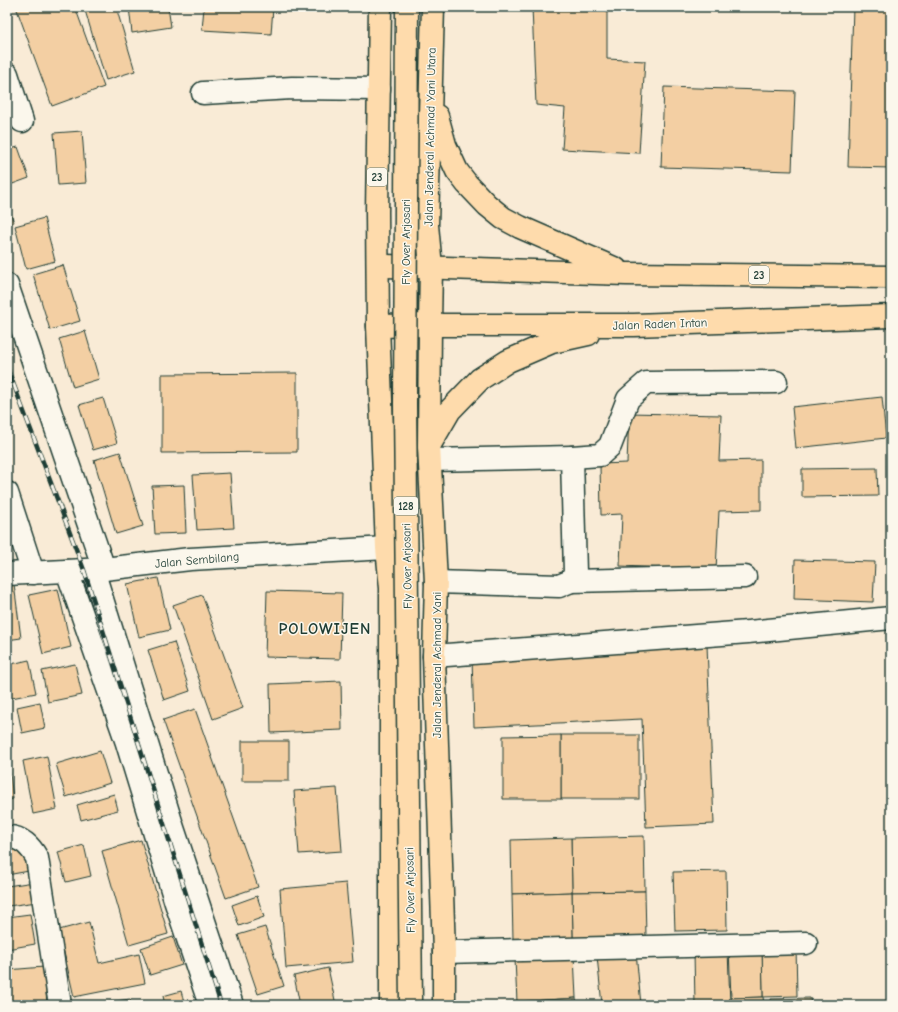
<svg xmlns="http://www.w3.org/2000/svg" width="898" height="1012" viewBox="0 0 898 1012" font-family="'Comic Neue',sans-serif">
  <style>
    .building { fill: #f3cfa3; stroke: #1f3d34 }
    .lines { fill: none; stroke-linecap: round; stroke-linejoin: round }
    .minor-casing { stroke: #1f3d34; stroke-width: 25 }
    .major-casing { stroke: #1f3d34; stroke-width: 25 }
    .highway-casing { stroke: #1f3d34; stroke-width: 25 }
    .minor { stroke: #fbf7ec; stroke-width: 22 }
    .major { stroke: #fedbac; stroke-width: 22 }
    .highway { stroke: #fedbac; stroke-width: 22 }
    .rail-casing { stroke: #1f3d34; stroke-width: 4.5 }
    .rail { stroke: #fbf7ec; stroke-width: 3; stroke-dasharray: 9; stroke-linecap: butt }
    .major-bridge-casing { stroke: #1f3d34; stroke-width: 25; stroke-linecap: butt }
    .major-bridge { stroke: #fedbac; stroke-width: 22 }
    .labels { text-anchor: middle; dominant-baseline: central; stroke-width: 3; stroke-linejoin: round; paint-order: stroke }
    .shield { fill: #fbf7ec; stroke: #61756b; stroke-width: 1 }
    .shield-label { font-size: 11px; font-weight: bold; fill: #1f3d34 }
    .street-label { font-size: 12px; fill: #1f3d34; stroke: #fbf7ec }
    .district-label { font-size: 16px; font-weight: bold; letter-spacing: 1px; fill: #1f3d34; stroke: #fbf7ec }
  </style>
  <rect width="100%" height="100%" fill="#f9ebd6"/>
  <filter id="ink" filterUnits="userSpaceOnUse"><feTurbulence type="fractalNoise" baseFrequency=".025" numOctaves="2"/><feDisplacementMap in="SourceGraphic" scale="8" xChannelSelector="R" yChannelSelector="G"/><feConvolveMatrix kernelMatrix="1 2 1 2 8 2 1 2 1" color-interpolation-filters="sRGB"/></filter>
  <g filter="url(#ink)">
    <g class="building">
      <path d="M 16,7 L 75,7 L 104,87 L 52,106 Z"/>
      <path d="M 84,7 L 116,7 L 135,71 L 106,80 Z"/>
      <path d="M 129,7 L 168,7 L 171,27 L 132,33 Z"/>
      <path d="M 204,7 L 273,8 L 271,34 L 202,30 Z"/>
      <path d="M 532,7 L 607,7 L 607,59 L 645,61 L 639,153 L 562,149 L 565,108 L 536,105 Z"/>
      <path d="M 853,7 L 891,7 L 891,168 L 848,167 Z"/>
      <path d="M 664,87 L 795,91 L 792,171 L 661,167 Z"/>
      <path d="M 82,131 L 86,183 L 58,185 L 54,133 Z"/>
      <path d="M 18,147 L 29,178 L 7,186 L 7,150 Z"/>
      <path d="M 7,205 L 14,222 L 7,225 Z"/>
      <path d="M 44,218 L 55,261 L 26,269 L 15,226 Z"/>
      <path d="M 63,265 L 80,321 L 50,330 L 33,274 Z"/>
      <path d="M 85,331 L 99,379 L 73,387 L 59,339 Z"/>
      <path d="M 297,373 L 297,452 L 162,453 L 162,374 Z"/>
      <path d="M 882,397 L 886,438 L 796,448 L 792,407 Z"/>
      <path d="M 103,398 L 117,443 L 93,450 L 79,405 Z"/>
      <path d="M 629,413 L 721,415 L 719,461 L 761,460 L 761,510 L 719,511 L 716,570 L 620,566 L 622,514 L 601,515 L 600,464 L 627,463 Z"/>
      <path d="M 120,452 L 143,526 L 116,534 L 94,460 Z"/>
      <path d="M 887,454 L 891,454 L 891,513 L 889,513 Z"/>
      <path d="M 877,468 L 878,496 L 802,497 L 802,469 Z"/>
      <path d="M 230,473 L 234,528 L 197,530 L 193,475 Z"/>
      <path d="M 184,485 L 186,533 L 155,534 L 152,486 Z"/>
      <path d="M 795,560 L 875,562 L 873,602 L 794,599 Z"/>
      <path d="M 158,578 L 170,630 L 139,637 L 127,584 Z"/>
      <path d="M 14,584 L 21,638 L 7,640 L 7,585 Z"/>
      <path d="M 58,589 L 71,647 L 43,654 L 29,595 Z"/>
      <path d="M 267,591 L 342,593 L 340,659 L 265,657 Z"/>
      <path d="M 202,595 L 243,708 L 213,719 L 173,605 Z"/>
      <path d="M 174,642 L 190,691 L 164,700 L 148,650 Z"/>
      <path d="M 707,645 L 714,824 L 646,827 L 642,719 L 474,727 L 472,657 Z"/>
      <path d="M 29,660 L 36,693 L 7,699 L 7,665 Z"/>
      <path d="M 75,664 L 82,695 L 48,702 L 42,671 Z"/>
      <path d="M 341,681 L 342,730 L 271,733 L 270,684 Z"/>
      <path d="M 40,702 L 45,728 L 22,733 L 17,707 Z"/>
      <path d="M 195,709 L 258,887 L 226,898 L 163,720 Z"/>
      <rect x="561" y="735" width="78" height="64"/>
      <path d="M 561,735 L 561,799 L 503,799 L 503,736 Z"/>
      <rect x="242" y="741" width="47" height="40"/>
      <path d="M 7,748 L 13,799 L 7,800 Z"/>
      <path d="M 100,751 L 110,783 L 66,797 L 56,764 Z"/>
      <path d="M 47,756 L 57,809 L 33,814 L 23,761 Z"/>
      <path d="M 337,788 L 342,851 L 299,854 L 294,791 Z"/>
      <path d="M 114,794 L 118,810 L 81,820 L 77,805 Z"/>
      <path d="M 644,836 L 645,891 L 572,892 L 571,838 Z"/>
      <path d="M 571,838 L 572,892 L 512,894 L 511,840 Z"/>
      <path d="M 141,840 L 168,934 L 129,945 L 102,851 Z"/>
      <path d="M 23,843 L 29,871 L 7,875 L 7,846 Z"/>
      <path d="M 84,845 L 91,876 L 66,882 L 58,852 Z"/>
      <path d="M 726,871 L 727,930 L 675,931 L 673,872 Z"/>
      <path d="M 34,882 L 37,902 L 8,906 L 7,886 Z"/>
      <path d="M 346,883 L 353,962 L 286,968 L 280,889 Z"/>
      <path d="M 645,891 L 646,937 L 573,939 L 572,892 Z"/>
      <path d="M 572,892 L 573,938 L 513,939 L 512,894 Z"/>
      <path d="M 257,896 L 264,917 L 239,926 L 232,905 Z"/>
      <path d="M 30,914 L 35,944 L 7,949 L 7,917 Z"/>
      <path d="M 89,922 L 99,963 L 139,954 L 145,983 L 74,997 L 59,930 Z"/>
      <path d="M 265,927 L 284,986 L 258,994 L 238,935 Z"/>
      <path d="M 173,937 L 182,965 L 150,975 L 141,948 Z"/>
      <path d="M 796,946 L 797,996 L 763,997 L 762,947 Z"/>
      <path d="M 762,947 L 763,997 L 731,998 L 729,948 Z"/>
      <path d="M 728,950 L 730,1005 L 695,1005 L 694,951 Z"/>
      <path d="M 636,952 L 641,1005 L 602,1005 L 597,956 Z"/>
      <path d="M 574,955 L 576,998 L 517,1002 L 515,959 Z"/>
      <path d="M 44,967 L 47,1005 L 7,1005 L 7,970 Z"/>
      <path d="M 328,968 L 336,1005 L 300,1005 L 294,976 Z"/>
      <path d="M 181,991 L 185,1005 L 165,1005 L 163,996 Z"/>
      <path d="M 763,997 L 764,1005 L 731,1005 L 731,998 Z"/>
      <path d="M 576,998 L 577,1005 L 517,1005 L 517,1002 Z"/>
      <path d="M 810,998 L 811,1005 L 771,1005 L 771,999 Z"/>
      <path d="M 130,999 L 131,1005 L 87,1005 Z"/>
    </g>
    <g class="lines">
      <g class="minor-casing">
        <g id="minor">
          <path d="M 7,74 L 22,121"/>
          <path d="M 203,93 L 292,88 L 379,89"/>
          <path d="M 7,285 L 104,569"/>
          <path d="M 572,457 L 600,455 L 610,446 L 628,399 L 646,383 L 776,382"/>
          <path d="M 430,460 L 572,457 L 575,573 L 571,581 L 559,586 L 436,582"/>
          <path d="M 7,493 L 33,573"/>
          <path d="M 93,570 L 173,828 L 232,1005"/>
          <path d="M 67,571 L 127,743 L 176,903 L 210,1005"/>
          <path d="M 7,574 L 104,569 L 190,559 L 387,548"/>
          <path d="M 571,581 L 745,577"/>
          <path d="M 434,656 L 748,632 L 891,618"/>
          <path d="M 7,837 C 21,836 31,847 37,858 L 60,1005"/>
          <path d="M 444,952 L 806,943"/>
        </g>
      </g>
      <g class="major-casing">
        <g id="major">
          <path d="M 430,325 L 429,446 L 436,582 L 434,656 L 444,952 L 444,1005"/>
          <path d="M 378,326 L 387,548 L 391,588 L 391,1005"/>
        </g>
      </g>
      <g class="highway-casing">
        <g id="highway">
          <path d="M 380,7 L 377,212 L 378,326 L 430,325 L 634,325 L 891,316"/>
          <path d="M 437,116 L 445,145 L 457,171 L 467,184 L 487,205 L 503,218 L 520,227 L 616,269"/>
          <path d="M 386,266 L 626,274 L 891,277"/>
          <path d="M 430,325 L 431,267 L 427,225 L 433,7"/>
          <path d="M 429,446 L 450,410 L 480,379 L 508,361 L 552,342 L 588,334"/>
        </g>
      </g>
      <use href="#minor" class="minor"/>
      <use href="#major" class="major"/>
      <use href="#highway" class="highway"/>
      <g class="rail-casing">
        <path id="rail" d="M 7,367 L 84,570 L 221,1005"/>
      </g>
      <use href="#rail" class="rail"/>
      <g class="major-bridge-casing">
        <path id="major-bridge" d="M 407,7 L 405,404 L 411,1005"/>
      </g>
      <use href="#major-bridge" class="major-bridge"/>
    </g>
  </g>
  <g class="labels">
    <g class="shield">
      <rect x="367" y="168" width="20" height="18" rx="3"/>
      <rect x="749" y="266" width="20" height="18" rx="3"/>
      <rect x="394" y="497" width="24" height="18" rx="3"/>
    </g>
    <g class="shield-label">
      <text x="377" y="177">23</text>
      <text x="759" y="275">23</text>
      <text x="406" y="506">128</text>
    </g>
    <g class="street-label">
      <text transform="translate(430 137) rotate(-89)">Jalan Jenderal Achmad Yani Utara</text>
      <text transform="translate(406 242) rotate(-90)">Fly Over Arjosari</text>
      <text transform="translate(660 324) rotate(-2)">Jalan Raden Intan</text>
      <text transform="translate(197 560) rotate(-5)">Jalan Sembilang</text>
      <text transform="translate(407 566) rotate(-91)">Fly Over Arjosari</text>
      <text transform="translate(437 665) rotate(-90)">Jalan Jenderal Achmad Yani</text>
      <text transform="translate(410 890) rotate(-91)">Fly Over Arjosari</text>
    </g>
    <g class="district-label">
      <text x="325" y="629">POLOWIJEN</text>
    </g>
  </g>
  <rect width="898" height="1012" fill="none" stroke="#fbf7ec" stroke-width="24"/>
  <rect x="12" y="12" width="874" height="988" fill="none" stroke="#1f3d34" stroke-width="1.5" filter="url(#ink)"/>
</svg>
